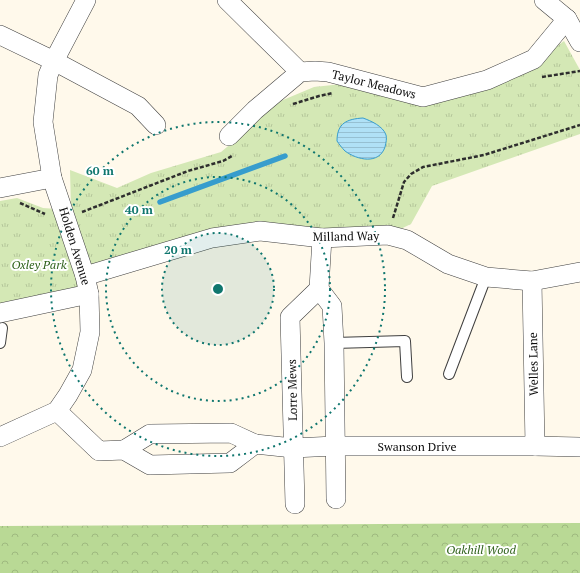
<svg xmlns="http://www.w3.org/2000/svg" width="580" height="573" viewBox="0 0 580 573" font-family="'PT Serif',serif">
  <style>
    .forest { fill: url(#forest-crowns) }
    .park { fill: url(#park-tufts) }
    .water { fill: url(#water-rules); stroke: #379dcd }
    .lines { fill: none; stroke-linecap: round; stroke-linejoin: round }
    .stream { stroke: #379dcd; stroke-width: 5.5 }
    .service-casing { stroke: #3f3f3f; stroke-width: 12 }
    .minor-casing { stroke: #3f3f3f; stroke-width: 20 }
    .path { stroke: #2e2e2e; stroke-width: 2.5; stroke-dasharray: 4 2; stroke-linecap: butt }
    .service { stroke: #fff; stroke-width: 10 }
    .minor { stroke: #fff; stroke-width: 19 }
    .ring { fill: none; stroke: #0f766e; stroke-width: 2; stroke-dasharray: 2 4 }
    .labels { text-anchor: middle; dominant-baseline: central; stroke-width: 4; stroke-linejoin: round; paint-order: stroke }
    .street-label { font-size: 12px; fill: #0c0c0c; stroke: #fff }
    .park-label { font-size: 12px; font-style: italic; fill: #31631d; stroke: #fff }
    .centre { fill: #0f766e; stroke: #fff; stroke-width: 2 }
    .ring-label { font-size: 12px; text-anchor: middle; font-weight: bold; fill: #0f766e; stroke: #fff; stroke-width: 4; stroke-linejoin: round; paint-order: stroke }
  </style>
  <defs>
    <pattern id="forest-crowns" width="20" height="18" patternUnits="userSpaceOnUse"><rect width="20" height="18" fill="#b9d995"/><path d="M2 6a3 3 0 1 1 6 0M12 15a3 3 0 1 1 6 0" fill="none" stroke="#9eb97f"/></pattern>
    <pattern id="park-tufts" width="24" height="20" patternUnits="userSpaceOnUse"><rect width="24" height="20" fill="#d4e8b5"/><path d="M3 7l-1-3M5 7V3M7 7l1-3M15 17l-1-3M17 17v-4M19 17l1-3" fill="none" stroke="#b5c69a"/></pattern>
    <pattern id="water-rules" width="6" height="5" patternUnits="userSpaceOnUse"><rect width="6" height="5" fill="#b0e1f6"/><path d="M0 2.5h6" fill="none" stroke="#96c0d2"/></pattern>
  </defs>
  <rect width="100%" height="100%" fill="#fff9eb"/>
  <path class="forest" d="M 580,523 L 580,573 L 0,573 L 0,526 Z"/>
  <path class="park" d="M 564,41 L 580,70 L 580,134 L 432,186 L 411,224 L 388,235 L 260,231 L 85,276 L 89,294 L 0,313 L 0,201 L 17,198 L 43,208 L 71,210 L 70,170 L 117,188 L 151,173 L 221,152 L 233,142 L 256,115 L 283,100 L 314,87 L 342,84 L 411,98 L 519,74 Z"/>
  <path class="water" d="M 363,118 C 371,121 383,126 386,135 C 387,138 386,143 385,147 C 379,165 357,160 345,151 C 342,148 339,144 337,141 C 337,123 347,119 363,118 Z"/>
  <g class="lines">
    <path class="stream" d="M 160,202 L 285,156"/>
    <g class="service-casing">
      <g id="service">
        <path d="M 0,343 L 2,328"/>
        <path d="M 334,343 L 405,341 L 407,377"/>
        <path d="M 449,374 L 486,277"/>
      </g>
    </g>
    <g class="minor-casing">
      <g id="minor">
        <path d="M 227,0 L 300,72"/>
        <path d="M 544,0 L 567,19 L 580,42"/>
        <path d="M 0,35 L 54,61 L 138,106 L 156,125"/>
        <path d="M 229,136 L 255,110 L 300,72 L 315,71 L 328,72 L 423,97 L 487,80 L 534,59 L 567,19"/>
        <path d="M 0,188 L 52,178"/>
        <path d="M 322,238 L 319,289 L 332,306 L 334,343 L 336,499"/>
        <path d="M 85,276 L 212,238 L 260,231 L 322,238 L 388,235 L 407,240 L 448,264 L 486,277 L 532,281 L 580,272"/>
        <path d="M 532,281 L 535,446"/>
        <path d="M 0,313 L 89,294"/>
        <path d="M 57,411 L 99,451 L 124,450 L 150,465 L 230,463 L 255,444 L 293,448 L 335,446 L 535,446 L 580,447"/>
        <path d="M 0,437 L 57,411 L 68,395 L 82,370 L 90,332 L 89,294 L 85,276 L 52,178 L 43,122 L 48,75 L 54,61 L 86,0"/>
        <path d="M 124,450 L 150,434 L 231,433 L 255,444"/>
        <path d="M 295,504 L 290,317 L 319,289"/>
      </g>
    </g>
    <g class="path">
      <path d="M 542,77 L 580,71"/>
      <path d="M 293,104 L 319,96 L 333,93"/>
      <path d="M 20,203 L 45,214"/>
      <path d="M 82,212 L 188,171 L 223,161 L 232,156"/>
      <path d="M 393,218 L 404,182 L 411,174 L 423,167 L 484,155 L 580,125"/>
    </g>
    <use href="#service" class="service"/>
    <use href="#minor" class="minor"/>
  </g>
  <circle cx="218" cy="289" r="56" fill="#0f766e" fill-opacity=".12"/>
  <g class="ring">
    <circle cx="218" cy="289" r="56"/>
    <circle cx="218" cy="289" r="112"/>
    <circle cx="218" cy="289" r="167"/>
  </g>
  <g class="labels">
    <g class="street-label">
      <text transform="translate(374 84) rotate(14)">Taylor Meadows</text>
      <text transform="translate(346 236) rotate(-1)">Milland Way</text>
      <text transform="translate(75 246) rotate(73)">Holden Avenue</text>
      <text transform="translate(533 364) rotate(-91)">Welles Lane</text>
      <text transform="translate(292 390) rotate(-91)">Lorre Mews</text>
      <text x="417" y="446">Swanson Drive</text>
    </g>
    <g class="park-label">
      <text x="39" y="264">Oxley Park</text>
      <text x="481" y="549">Oakhill Wood</text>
    </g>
  </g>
  <circle cx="218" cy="289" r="6" class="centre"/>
  <g class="ring-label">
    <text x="100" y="175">60 m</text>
    <text x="139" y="214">40 m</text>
    <text x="178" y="254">20 m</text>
  </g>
</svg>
